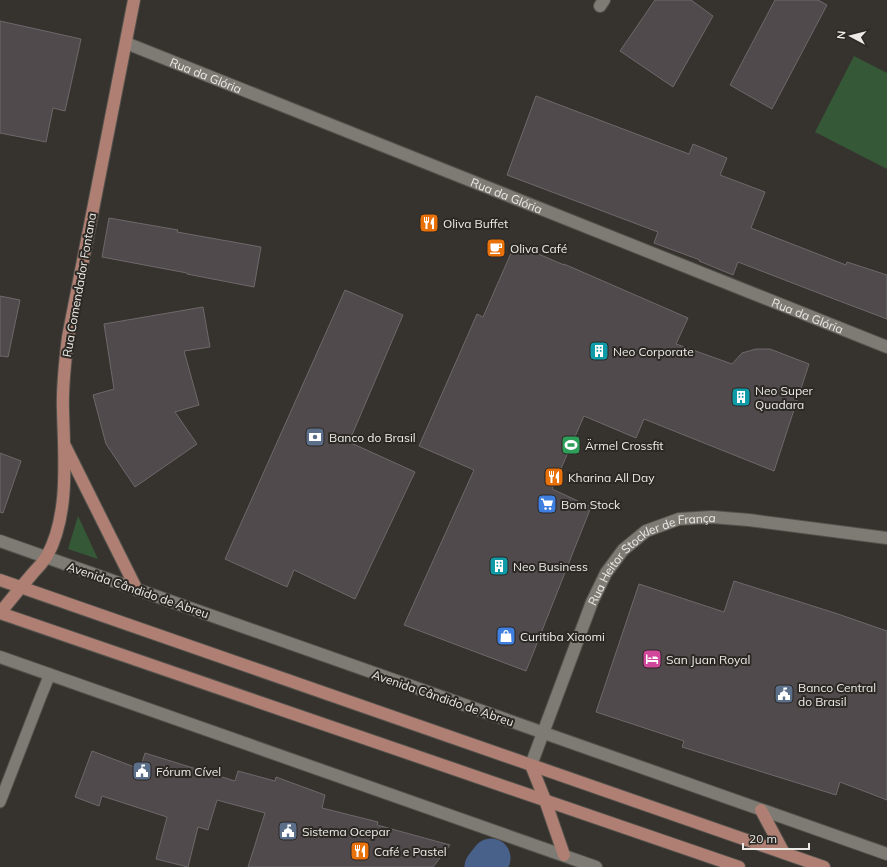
<svg xmlns="http://www.w3.org/2000/svg" width="887" height="867" viewBox="0 0 887 867" font-family="Mulish,sans-serif">
  <style>
    .green { fill: #355837 }
    .lines { fill: none; stroke-linecap: round; stroke-linejoin: round }
    .river { stroke: #48618b; stroke-width: 39 }
    .building { fill: #504a4d; stroke: #6e686b }
    .lane-casing { stroke: #53514c; stroke-width: 13 }
    .street-casing { stroke: #53514c; stroke-width: 14 }
    .secondary-casing { stroke: #53514c; stroke-width: 14 }
    .primary-casing { stroke: #53514c; stroke-width: 14 }
    .lane { stroke: #7d7b74; stroke-width: 11 }
    .street { stroke: #7d7b74; stroke-width: 12 }
    .secondary { stroke: #7d7b74; stroke-width: 12 }
    .primary { stroke: #ae7f72; stroke-width: 12 }
    .labels { text-anchor: middle; dominant-baseline: central; stroke-width: 4; stroke-linejoin: round; paint-order: stroke }
    .street-label { font-size: 12px; fill: #eceae7; stroke: #2c2924 }
    .poi-label { font-size: 12px; fill: #eceae7; stroke: #2c2924; text-anchor: start }
  </style>
  <rect width="100%" height="100%" fill="#36332e"/>
  <g class="green">
    <path d="M 854,56 L 887,73 L 887,169 L 815,132 Z"/>
    <path d="M 78,516 L 98,559 L 68,549 Z"/>
  </g>
  <g class="lines">
    <path class="river" d="M 484,867 L 491,858"/>
  </g>
  <g class="building">
    <path d="M 655,0 L 691,0 L 713,16 L 673,87 L 620,51 Z"/>
    <path d="M 775,0 L 818,0 L 827,5 L 772,109 L 730,85 Z"/>
    <path d="M 0,21 L 81,39 L 65,111 L 53,108 L 46,142 L 0,133 Z"/>
    <path d="M 536,96 L 689,154 L 693,144 L 727,158 L 720,175 L 765,192 L 751,228 L 846,265 L 847,262 L 887,275 L 887,319 L 834,299 L 738,262 L 733,275 L 699,261 L 700,260 L 654,243 L 658,232 L 507,175 Z"/>
    <path d="M 109,218 L 178,230 L 177,232 L 261,247 L 254,287 L 187,274 L 187,273 L 102,257 Z"/>
    <path d="M 515,244 L 564,265 L 564,264 L 688,318 L 676,344 L 732,364 L 742,353 L 756,349 L 770,349 L 809,364 L 774,471 L 644,419 L 636,438 L 584,416 L 552,489 L 591,507 L 526,671 L 404,625 L 474,470 L 419,446 L 477,314 L 483,317 Z"/>
    <path d="M 345,290 L 403,315 L 349,442 L 415,472 L 355,599 L 294,570 L 287,587 L 225,559 Z"/>
    <path d="M 0,296 L 20,300 L 8,357 L 0,356 Z"/>
    <path d="M 203,307 L 210,347 L 184,351 L 199,405 L 175,412 L 197,444 L 135,487 L 106,444 L 93,395 L 114,389 L 104,324 Z"/>
    <path d="M 0,453 L 21,461 L 3,513 L 0,512 Z"/>
    <path d="M 734,581 L 835,613 L 887,631 L 887,800 L 840,782 L 836,795 L 682,747 L 684,741 L 596,712 L 639,584 L 724,612 Z"/>
    <path d="M 92,751 L 140,769 L 145,753 L 235,781 L 238,771 L 275,781 L 276,777 L 325,795 L 322,808 L 378,822 L 377,825 L 450,845 L 433,867 L 248,867 L 265,813 L 217,800 L 208,830 L 198,827 L 188,867 L 156,859 L 167,817 L 102,796 L 99,806 L 75,797 Z"/>
  </g>
  <g class="lines">
    <g class="lane-casing">
      <path id="lane" d="M 0,802 L 41,696 L 50,674"/>
    </g>
    <g class="street-casing">
      <path id="street" d="M 600,6 L 604,0"/>
    </g>
    <g class="secondary-casing">
      <g id="secondary">
        <path id="s1" d="M 126,43 L 887,347"/>
        <path d="M 0,541 L 887,854"/>
        <path d="M 0,657 L 596,867"/>
        <path id="s2" d="M 531,765 L 592,602 L 606,573 L 623,550 L 646,531 L 679,519 L 712,517 L 749,520 L 887,538"/>
      </g>
    </g>
    <g class="primary-casing">
      <g id="primary">
        <path d="M 65,446 L 137,590"/>
        <path d="M 0,580 L 824,867"/>
        <path d="M 0,613 L 739,867"/>
        <path d="M 0,613 C 11,599 22,586 33,573 C 38,568 43,562 47,556 C 70,514 64,457 63,410 C 62,386 65,362 68,337 L 134,0"/>
        <path d="M 531,765 L 545,800 L 564,855"/>
        <path d="M 761,810 L 784,853"/>
      </g>
    </g>
    <use href="#lane" class="lane"/>
    <use href="#street" class="street"/>
    <use href="#secondary" class="secondary"/>
    <use href="#primary" class="primary"/>
  </g>
  <defs>
    <g id="restaurant-square" transform="scale(1)"><rect x="-9" y="-9" width="18" height="18" rx="4" fill="#e8710a" stroke="#2c2924"/><path d="M-5-6h1v4h1v-4h1v4h1v-4h1v5L-1.5 .5V6h-2V.5L-5-1ZM5-6V6H3V1.5H1.5Q1.5-4 5-6Z" fill="#fff"/></g>
    <g id="cafe-square" transform="scale(1)"><rect x="-9" y="-9" width="18" height="18" rx="4" fill="#e8710a" stroke="#2c2924"/><path d="M-5.5-4.5H6V0H3Q3 3.5 0 3.5H-2.5Q-5.5 3.5-5.5 0ZM3-3.2v2h1.7v-2ZM-6 4.5H4V6H-6Z" fill="#fff"/></g>
    <g id="building-square" transform="scale(1)"><rect x="-9" y="-9" width="18" height="18" rx="4" fill="#0f9aa8" stroke="#2c2924"/><path d="M-4-6H4V6H1V3H-1V6H-4ZM-2.5-4.3h1.7v1.8h-1.7ZM.8-4.3h1.7v1.8H.8ZM-2.5-1h1.7V.8h-1.7ZM.8-1h1.7V.8H.8Z" fill="#fff"/></g>
    <g id="bank-square" transform="scale(1)"><rect x="-9" y="-9" width="18" height="18" rx="4" fill="#5c6f8a" stroke="#2c2924"/><path d="M-6-4H6V4H-6ZM0-2.3a2.3 2.3 0 1 0 0 4.6a2.3 2.3 0 1 0 0-4.6Z" fill="#fff"/></g>
    <g id="stadium-square" transform="scale(1)"><rect x="-9" y="-9" width="18" height="18" rx="4" fill="#2e9e5b" stroke="#2c2924"/><path d="M0-5a6.5 5 0 1 0 0 10a6.5 5 0 1 0 0-10ZM-3.5-1.8h7v3.6h-7Z" fill="#fff"/></g>
    <g id="supermarket-square" transform="scale(1)"><rect x="-9" y="-9" width="18" height="18" rx="4" fill="#3f7fe0" stroke="#2c2924"/><path d="M-6-5.5h2.5l.6 2H6L4.5 2H-2.5L-4.4-4H-6ZM-1.5 3.2a1.3 1.3 0 1 0 .1 0ZM3 3.2a1.3 1.3 0 1 0 .1 0Z" fill="#fff"/></g>
    <g id="shop-square" transform="scale(1)"><rect x="-9" y="-9" width="18" height="18" rx="4" fill="#3f7fe0" stroke="#2c2924"/><path d="M-5-2.5h2.3a2.7 3.5 0 0 1 5.4 0H5L5.5 6h-11ZM-1.5-2.5h3a1.5 2.3 0 0 0-3 0Z" fill="#fff"/></g>
    <g id="hotel-square" transform="scale(1)"><rect x="-9" y="-9" width="18" height="18" rx="4" fill="#d1479c" stroke="#2c2924"/><path d="M-6-4.5h1.5V1H6V5H4.5V3h-9V5H-6ZM-4 0a1.8 1.8 0 1 1 3.6 0ZM.5 0V-2.5h3Q6-2.5 6 0Z" fill="#fff"/></g>
    <g id="civic-square" transform="scale(1)"><rect x="-9" y="-9" width="18" height="18" rx="4" fill="#5c6f8a" stroke="#2c2924"/><path d="M-.6-6.5H3V-4.5H.6V-3L4-1V1h2V6H-6V1h2V-1L-.6-3ZM-1.2 2.5V6h2.4V2.5Z" fill="#fff"/></g>
  </defs>
  <g fill-rule="evenodd">
    <use href="#restaurant-square" x="429" y="223"/>
    <use href="#cafe-square" x="496" y="248"/>
    <use href="#building-square" x="599" y="351"/>
    <use href="#building-square" x="741" y="397"/>
    <use href="#bank-square" x="315" y="437"/>
    <use href="#stadium-square" x="571" y="445"/>
    <use href="#restaurant-square" x="554" y="477"/>
    <use href="#supermarket-square" x="547" y="504"/>
    <use href="#building-square" x="499" y="566"/>
    <use href="#shop-square" x="506" y="636"/>
    <use href="#hotel-square" x="652" y="659"/>
    <use href="#civic-square" x="784" y="694"/>
    <use href="#civic-square" x="142" y="771"/>
    <use href="#civic-square" x="288" y="831"/>
    <use href="#restaurant-square" x="360" y="851"/>
  </g>
  <g class="labels">
    <g class="street-label">
      <text stroke="none"><textPath href="#s1" startOffset="86">Rua da Glória</textPath></text>
      <text stroke="none"><textPath href="#s1" startOffset="410">Rua da Glória</textPath></text>
      <text transform="translate(79 285) rotate(-80)">Rua Comendador Fontana</text>
      <text stroke="none"><textPath href="#s1" startOffset="734">Rua da Glória</textPath></text>
      <text stroke="none"><textPath href="#s2" startOffset="254">Rua Heitor Stockler de França</textPath></text>
      <text transform="translate(138 590) rotate(19)">Avenida Cândido de Abreu</text>
      <text transform="translate(443 698) rotate(19)">Avenida Cândido de Abreu</text>
    </g>
    <g class="poi-label">
      <text x="443" y="223">Oliva Buffet</text>
      <text x="510" y="248">Oliva Café</text>
      <text x="613" y="351">Neo Corporate</text>
      <text x="755" y="390">Neo Super<tspan x="755" dy="14">Quadara</tspan></text>
      <text x="329" y="437">Banco do Brasil</text>
      <text x="585" y="445">Ärmel Crossfit</text>
      <text x="568" y="477">Kharina All Day</text>
      <text x="561" y="504">Bom Stock</text>
      <text x="513" y="566">Neo Business</text>
      <text x="520" y="636">Curitiba Xiaomi</text>
      <text x="666" y="659">San Juan Royal</text>
      <text x="798" y="687">Banco Central<tspan x="798" dy="14">do Brasil</tspan></text>
      <text x="156" y="771">Fórum Cível</text>
      <text x="302" y="831">Sistema Ocepar</text>
      <text x="374" y="851">Café e Pastel</text>
    </g>
  </g>
  <g transform="translate(851 36) rotate(277)" stroke="#2c2924" stroke-width="3" paint-order="stroke">
  <path d="M0-3L7 15L0 10L-7 15Z" fill="#eceae7"/>
  <text y="-6" font-size="11" font-weight="bold" text-anchor="middle" fill="#eceae7">N</text>
  </g>
  <path d="M743 843v6h66v-6" fill="none" stroke="#eceae7" stroke-width="2"/>
  <text x="749" y="843" font-size="12" fill="#eceae7" stroke="#2c2924" stroke-width="3" paint-order="stroke">20 m</text>
</svg>
